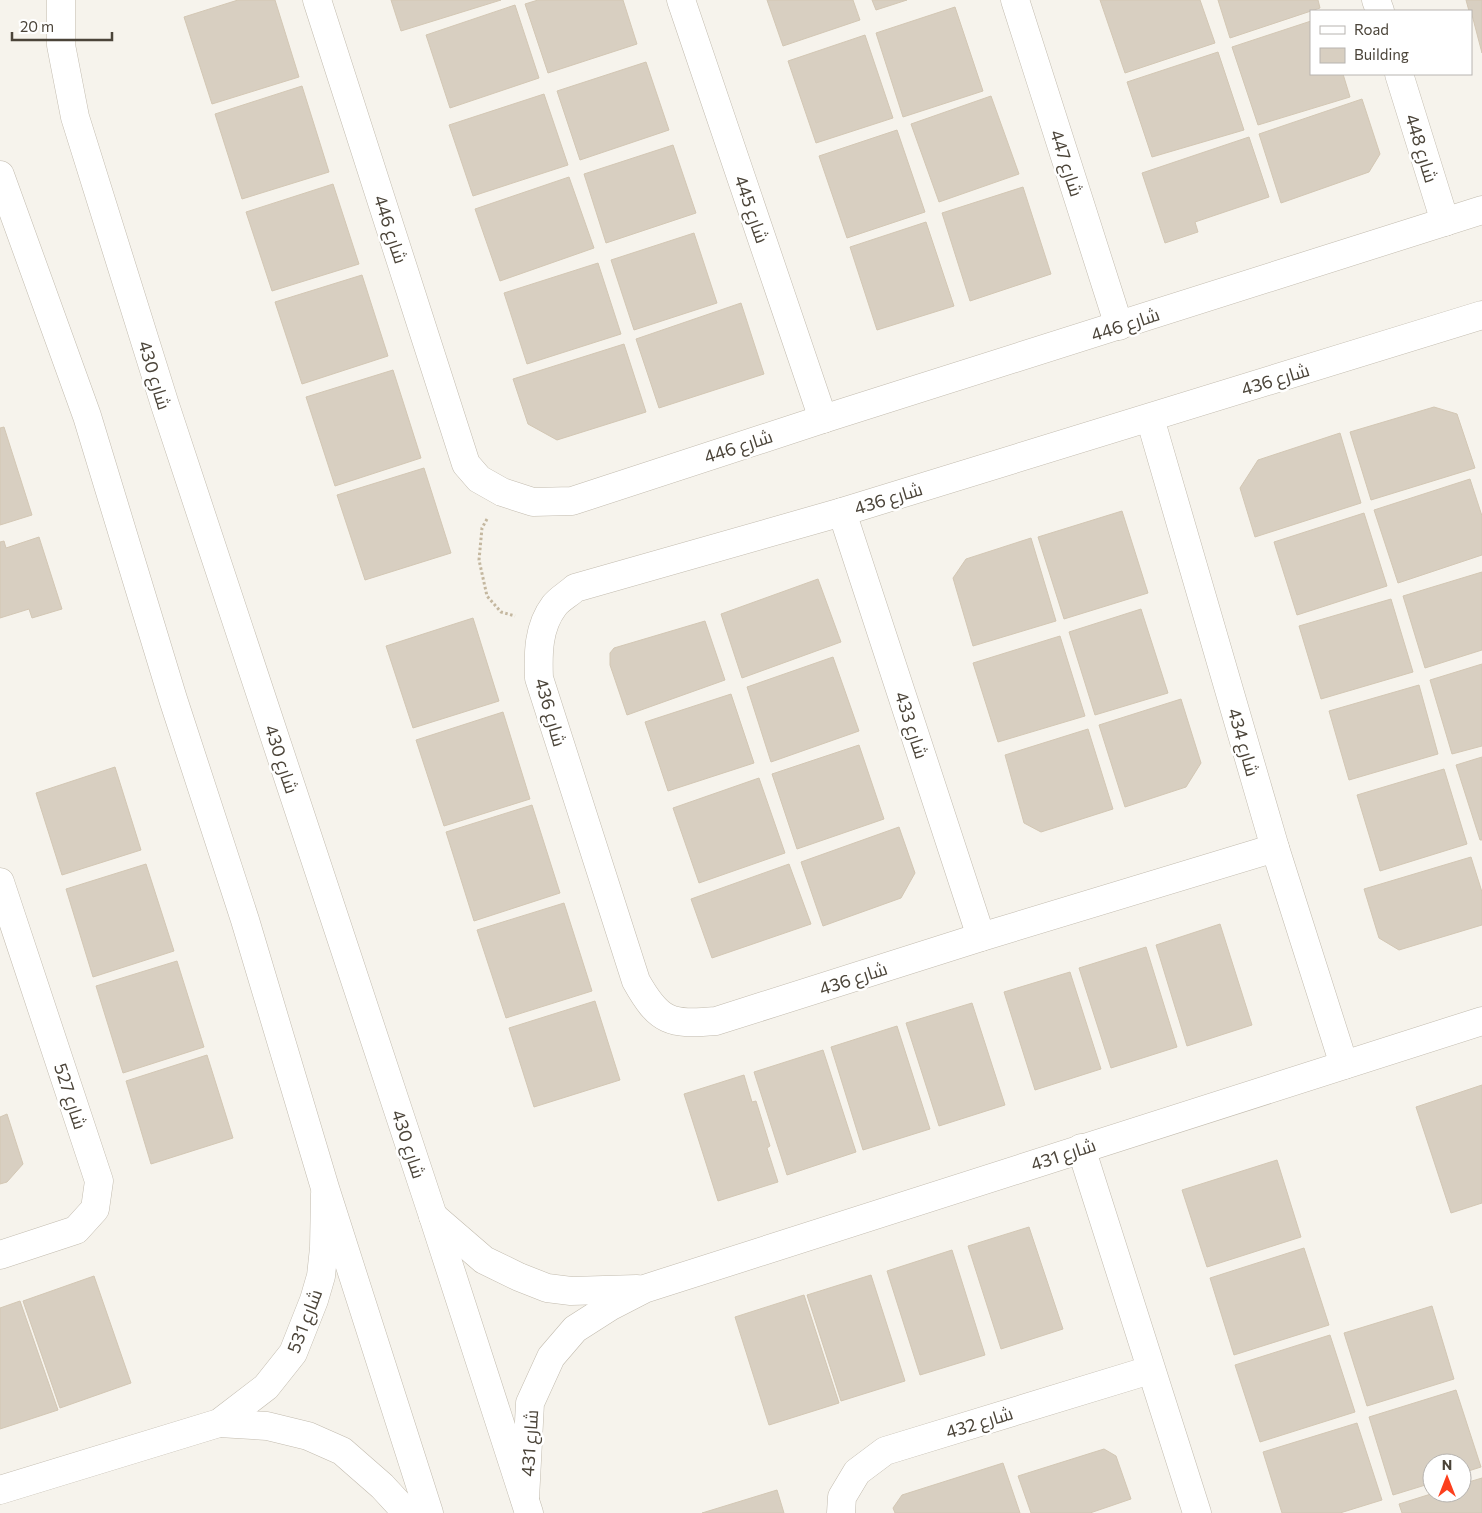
<svg xmlns="http://www.w3.org/2000/svg" width="1482" height="1513" viewBox="0 0 1482 1513" font-family="Commissioner,Cairo,sans-serif">
  <style>
    .building { fill: #d8cfc1; stroke: #d3c7b4 }
    .lines { fill: none; stroke-linecap: round; stroke-linejoin: round }
    .minor-casing { stroke: #c2bbae; stroke-width: 29 }
    .tertiary-casing { stroke: #c2bbae; stroke-width: 29 }
    .path { stroke: #c4b79f; stroke-width: 3; stroke-dasharray: 2.5 2.5; stroke-linecap: butt }
    .minor { stroke: #fff; stroke-width: 28 }
    .tertiary { stroke: #fff; stroke-width: 28 }
    .labels { text-anchor: middle; dominant-baseline: central; stroke-width: 5; stroke-linejoin: round; paint-order: stroke }
    .street-label { font-size: 18px; fill: #4b4439; stroke: #fff }
  </style>
  <rect width="100%" height="100%" fill="#f6f3ec"/>
  <g class="building">
    <path d="M 238,0 L 275,0 L 299,77 L 212,104 L 184,17 Z"/>
    <path d="M 391,0 L 501,0 L 401,31 Z"/>
    <path d="M 538,0 L 623,0 L 637,44 L 548,73 L 525,4 Z"/>
    <path d="M 767,0 L 853,0 L 860,20 L 783,46 Z"/>
    <path d="M 872,0 L 907,0 L 876,10 Z"/>
    <path d="M 1100,0 L 1200,0 L 1215,43 L 1125,73 Z"/>
    <path d="M 1218,0 L 1318,0 L 1320,8 L 1230,38 Z"/>
    <path d="M 1466,0 L 1482,0 L 1482,53 L 1471,11 L 1469,11 Z"/>
    <path d="M 515,5 L 539,78 L 450,108 L 426,35 Z"/>
    <path d="M 955,7 L 983,91 L 903,117 L 876,33 Z"/>
    <path d="M 1311,21 L 1311,74 L 1343,74 L 1350,97 L 1258,125 L 1232,47 Z"/>
    <path d="M 865,35 L 893,118 L 816,143 L 788,61 Z"/>
    <path d="M 1218,52 L 1244,130 L 1152,157 L 1127,82 Z"/>
    <path d="M 646,62 L 669,130 L 580,160 L 557,91 Z"/>
    <path d="M 302,86 L 329,172 L 242,199 L 215,114 Z"/>
    <path d="M 544,94 L 568,165 L 473,196 L 449,125 Z"/>
    <path d="M 991,96 L 1019,174 L 939,202 L 911,124 Z"/>
    <path d="M 1362,99 L 1380,154 L 1369,172 L 1281,203 L 1259,134 Z"/>
    <path d="M 897,130 L 925,212 L 847,238 L 819,156 Z"/>
    <path d="M 1249,137 L 1269,197 L 1195,222 L 1198,232 L 1165,243 L 1142,173 Z"/>
    <path d="M 673,145 L 696,213 L 606,243 L 584,174 Z"/>
    <path d="M 569,177 L 594,248 L 500,281 L 475,209 Z"/>
    <path d="M 333,184 L 359,264 L 272,291 L 246,212 Z"/>
    <path d="M 1023,187 L 1051,274 L 970,301 L 942,213 Z"/>
    <path d="M 926,222 L 954,306 L 877,330 L 850,247 Z"/>
    <path d="M 694,233 L 717,303 L 634,330 L 611,260 Z"/>
    <path d="M 598,263 L 621,334 L 527,364 L 504,293 Z"/>
    <path d="M 362,275 L 388,356 L 302,384 L 275,302 Z"/>
    <path d="M 741,303 L 764,374 L 659,408 L 636,339 Z"/>
    <path d="M 624,344 L 646,412 L 557,440 L 528,424 L 513,379 Z"/>
    <path d="M 393,370 L 421,458 L 335,486 L 306,397 Z"/>
    <path d="M 1434,407 L 1457,414 L 1475,468 L 1371,500 L 1350,432 Z"/>
    <path d="M 4,427 L 32,515 L 0,525 L 0,428 Z"/>
    <path d="M 1340,433 L 1361,503 L 1255,537 L 1240,488 L 1258,460 Z"/>
    <path d="M 424,468 L 451,553 L 365,580 L 337,495 Z"/>
    <path d="M 1470,479 L 1482,516 L 1482,555 L 1398,583 L 1374,510 Z"/>
    <path d="M 1122,511 L 1148,593 L 1064,619 L 1038,537 Z"/>
    <path d="M 1364,513 L 1387,586 L 1297,615 L 1274,542 Z"/>
    <path d="M 39,537 L 62,609 L 32,618 L 29,609 L 0,618 L 0,542 L 4,541 L 6,548 Z"/>
    <path d="M 1031,538 L 1056,621 L 973,646 L 953,578 L 966,559 Z"/>
    <path d="M 1482,572 L 1482,650 L 1425,668 L 1403,596 Z"/>
    <path d="M 818,579 L 841,642 L 742,678 L 721,614 Z"/>
    <path d="M 1391,599 L 1413,672 L 1321,699 L 1299,626 Z"/>
    <path d="M 1141,609 L 1168,693 L 1095,715 L 1069,632 Z"/>
    <path d="M 473,618 L 499,701 L 413,728 L 386,646 Z"/>
    <path d="M 705,621 L 725,680 L 627,715 L 610,665 L 610,653 L 614,648 Z"/>
    <path d="M 1060,636 L 1085,716 L 998,742 L 973,663 Z"/>
    <path d="M 833,657 L 859,731 L 771,762 L 747,687 Z"/>
    <path d="M 1482,664 L 1482,746 L 1452,754 L 1430,680 Z"/>
    <path d="M 1419,685 L 1438,754 L 1349,780 L 1329,711 Z"/>
    <path d="M 731,694 L 754,763 L 668,791 L 645,722 Z"/>
    <path d="M 1181,699 L 1201,763 L 1186,787 L 1125,807 L 1099,725 Z"/>
    <path d="M 503,712 L 530,799 L 444,826 L 416,740 Z"/>
    <path d="M 1088,729 L 1113,809 L 1041,832 L 1024,823 L 1005,755 Z"/>
    <path d="M 859,745 L 884,819 L 797,849 L 772,774 Z"/>
    <path d="M 1482,757 L 1482,840 L 1480,840 L 1456,765 Z"/>
    <path d="M 115,767 L 141,850 L 62,875 L 36,793 Z"/>
    <path d="M 1444,769 L 1467,844 L 1380,871 L 1357,795 Z"/>
    <path d="M 759,778 L 785,853 L 699,883 L 673,808 Z"/>
    <path d="M 532,805 L 560,893 L 474,921 L 446,832 Z"/>
    <path d="M 899,827 L 915,873 L 901,898 L 823,926 L 801,862 Z"/>
    <path d="M 1471,857 L 1482,892 L 1482,925 L 1399,950 L 1379,938 L 1364,889 Z"/>
    <path d="M 146,864 L 174,951 L 93,977 L 66,889 Z"/>
    <path d="M 789,864 L 811,924 L 712,958 L 691,899 Z"/>
    <path d="M 564,903 L 592,991 L 506,1018 L 477,930 Z"/>
    <path d="M 1220,924 L 1252,1025 L 1187,1046 L 1156,945 Z"/>
    <path d="M 1146,947 L 1177,1047 L 1111,1068 L 1079,968 Z"/>
    <path d="M 177,961 L 204,1047 L 123,1073 L 96,986 Z"/>
    <path d="M 1070,972 L 1101,1069 L 1035,1090 L 1004,992 Z"/>
    <path d="M 595,1001 L 620,1080 L 534,1107 L 509,1028 Z"/>
    <path d="M 972,1003 L 1005,1105 L 939,1126 L 906,1023 Z"/>
    <path d="M 897,1026 L 930,1129 L 863,1150 L 831,1047 Z"/>
    <path d="M 823,1050 L 856,1152 L 787,1175 L 754,1072 Z"/>
    <path d="M 207,1055 L 233,1138 L 151,1164 L 126,1081 Z"/>
    <path d="M 744,1075 L 752,1102 L 756,1101 L 770,1146 L 767,1148 L 778,1182 L 718,1201 L 684,1094 Z"/>
    <path d="M 1482,1085 L 1482,1203 L 1451,1213 L 1416,1107 Z"/>
    <path d="M 7,1114 L 23,1164 L 7,1182 L 0,1184 L 0,1117 Z"/>
    <path d="M 1277,1160 L 1301,1237 L 1207,1267 L 1182,1190 Z"/>
    <path d="M 1029,1227 L 1063,1329 L 1001,1349 L 968,1246 Z"/>
    <path d="M 1304,1248 L 1329,1325 L 1234,1355 L 1210,1278 Z"/>
    <path d="M 952,1250 L 985,1355 L 920,1375 L 887,1271 Z"/>
    <path d="M 871,1275 L 905,1381 L 841,1401 L 807,1295 Z"/>
    <path d="M 94,1276 L 131,1383 L 60,1408 L 23,1301 Z"/>
    <path d="M 804,1295 L 839,1403 L 769,1425 L 735,1317 Z"/>
    <path d="M 20,1301 L 58,1410 L 0,1429 L 0,1308 Z"/>
    <path d="M 1432,1306 L 1454,1379 L 1367,1406 L 1344,1333 Z"/>
    <path d="M 1330,1335 L 1355,1412 L 1260,1442 L 1235,1365 Z"/>
    <path d="M 1456,1390 L 1481,1467 L 1462,1473 L 1462,1463 L 1432,1463 L 1432,1483 L 1393,1495 L 1369,1417 Z"/>
    <path d="M 1357,1423 L 1382,1500 L 1340,1513 L 1282,1513 L 1263,1452 Z"/>
    <path d="M 1104,1449 L 1116,1456 L 1131,1499 L 1090,1513 L 1031,1513 L 1018,1476 Z"/>
    <path d="M 1003,1463 L 1020,1513 L 895,1513 L 893,1508 L 902,1495 Z"/>
    <path d="M 1482,1478 L 1482,1513 L 1402,1513 L 1399,1504 L 1434,1493 L 1462,1493 L 1462,1484 Z"/>
    <path d="M 777,1490 L 784,1513 L 702,1513 Z"/>
  </g>
  <g class="lines">
    <g class="minor-casing">
      <g id="minor">
        <path d="M 317,0 L 466,464 L 479,479 L 502,492 L 533,502 L 572,501 L 823,419 L 1482,210"/>
        <path d="M 681,0 L 823,419"/>
        <path d="M 1015,0 L 1119,326"/>
        <path d="M 1376,0 L 1380,11"/>
        <path d="M 1399,74 L 1445,222"/>
        <path d="M 1150,418 L 1275,848 L 1344,1065"/>
        <path d="M 842,512 L 981,937"/>
        <path d="M 1275,848 L 981,937 L 716,1021 C 670,1025 659,1022 636,981 L 539,678 C 538,654 538,627 554,606 C 559,599 569,594 575,588 L 842,512 L 1482,315"/>
        <path d="M 0,882 L 99,1181 L 95,1209 L 76,1230 L 0,1255"/>
        <path d="M 1081,1148 L 1197,1513"/>
        <path d="M 433,1216 L 484,1260 L 519,1277 L 547,1288 L 571,1291 L 637,1289"/>
        <path d="M 219,1423 L 267,1426 L 308,1436 L 342,1451 L 382,1486 L 407,1513"/>
        <path d="M 0,1490 L 219,1423 L 266,1387 L 293,1353 L 314,1300 L 321,1276 L 324,1248 L 325,1194"/>
        <path d="M 525,1499 L 530,1403 L 551,1357 L 575,1329 L 611,1306 L 644,1289 L 1482,1021"/>
        <path d="M 841,1513 L 842,1497 L 857,1472 L 885,1451 L 1150,1370"/>
      </g>
    </g>
    <g class="tertiary-casing">
      <g id="tertiary">
        <path d="M 61,0 L 61,45 L 75,117 L 165,405 L 433,1216 L 529,1513"/>
        <path d="M 0,175 L 87,416 L 173,699 L 245,920 L 325,1188 L 429,1513"/>
      </g>
    </g>
    <path class="path" d="M 487,519 L 482,528 L 479,560 L 487,596 L 501,612 L 515,616"/>
    <use href="#minor" class="minor"/>
    <use href="#tertiary" class="tertiary"/>
  </g>
  <g class="labels">
    <g class="street-label">
      <text transform="translate(1422 148) rotate(73)">شارع 448</text>
      <text transform="translate(1067 163) rotate(72)">شارع 447</text>
      <text transform="translate(752 209) rotate(71)">شارع 445</text>
      <text transform="translate(391 229) rotate(72)">شارع 446</text>
      <text transform="translate(1125 324) rotate(-18)">شارع 446</text>
      <text transform="translate(155 375) rotate(73)">شارع 430</text>
      <text transform="translate(1275 379) rotate(-17)">شارع 436</text>
      <text transform="translate(738 446) rotate(-18)">شارع 446</text>
      <text transform="translate(888 498) rotate(-17)">شارع 436</text>
      <text transform="translate(551 712) rotate(74)">شارع 436</text>
      <text transform="translate(912 725) rotate(72)">شارع 433</text>
      <text transform="translate(1244 742) rotate(74)">شارع 434</text>
      <text transform="translate(282 759) rotate(72)">شارع 430</text>
      <text transform="translate(853 978) rotate(-18)">شارع 436</text>
      <text transform="translate(71 1096) rotate(72)">شارع 527</text>
      <text transform="translate(409 1144) rotate(72)">شارع 430</text>
      <text transform="translate(1063 1154) rotate(-18)">شارع 431</text>
      <text transform="translate(304 1321) rotate(-69)">شارع 531</text>
      <text transform="translate(979 1422) rotate(-17)">شارع 432</text>
      <text transform="translate(529 1443) rotate(-86)">شارع 431</text>
    </g>
  </g>
  <rect x="1310" y="10" width="162" height="65" fill="#ffffff" stroke="#b7b4b0"/>
  <rect x="1320" y="26" width="25" height="8" fill="#ffffff" stroke="#b7b4b0"/>
  <text x="1354" y="35" font-size="15" fill="#4b4439">Road</text>
  <rect x="1320" y="48" width="25" height="15" fill="#d8cfc1" stroke="#b7b4b0"/>
  <text x="1354" y="60" font-size="15" fill="#4b4439">Building</text>
  <g transform="translate(1447 1478)"><circle r="24" fill="#ffffff" stroke="#b7b4b0"/>
  <path d="M0-4L9 19L0 12L-9 19Z" fill="#fc3f1d"/>
  <text y="-8" font-size="14" font-weight="bold" text-anchor="middle" fill="#4b4439">N</text>
  </g>
  <path d="M12 32v8h100v-8" fill="none" stroke="#4b4439" stroke-width="2.5"/>
  <text x="20" y="32" font-size="15" fill="#4b4439" stroke="#ffffff" stroke-width="4" paint-order="stroke">20 m</text>
</svg>
